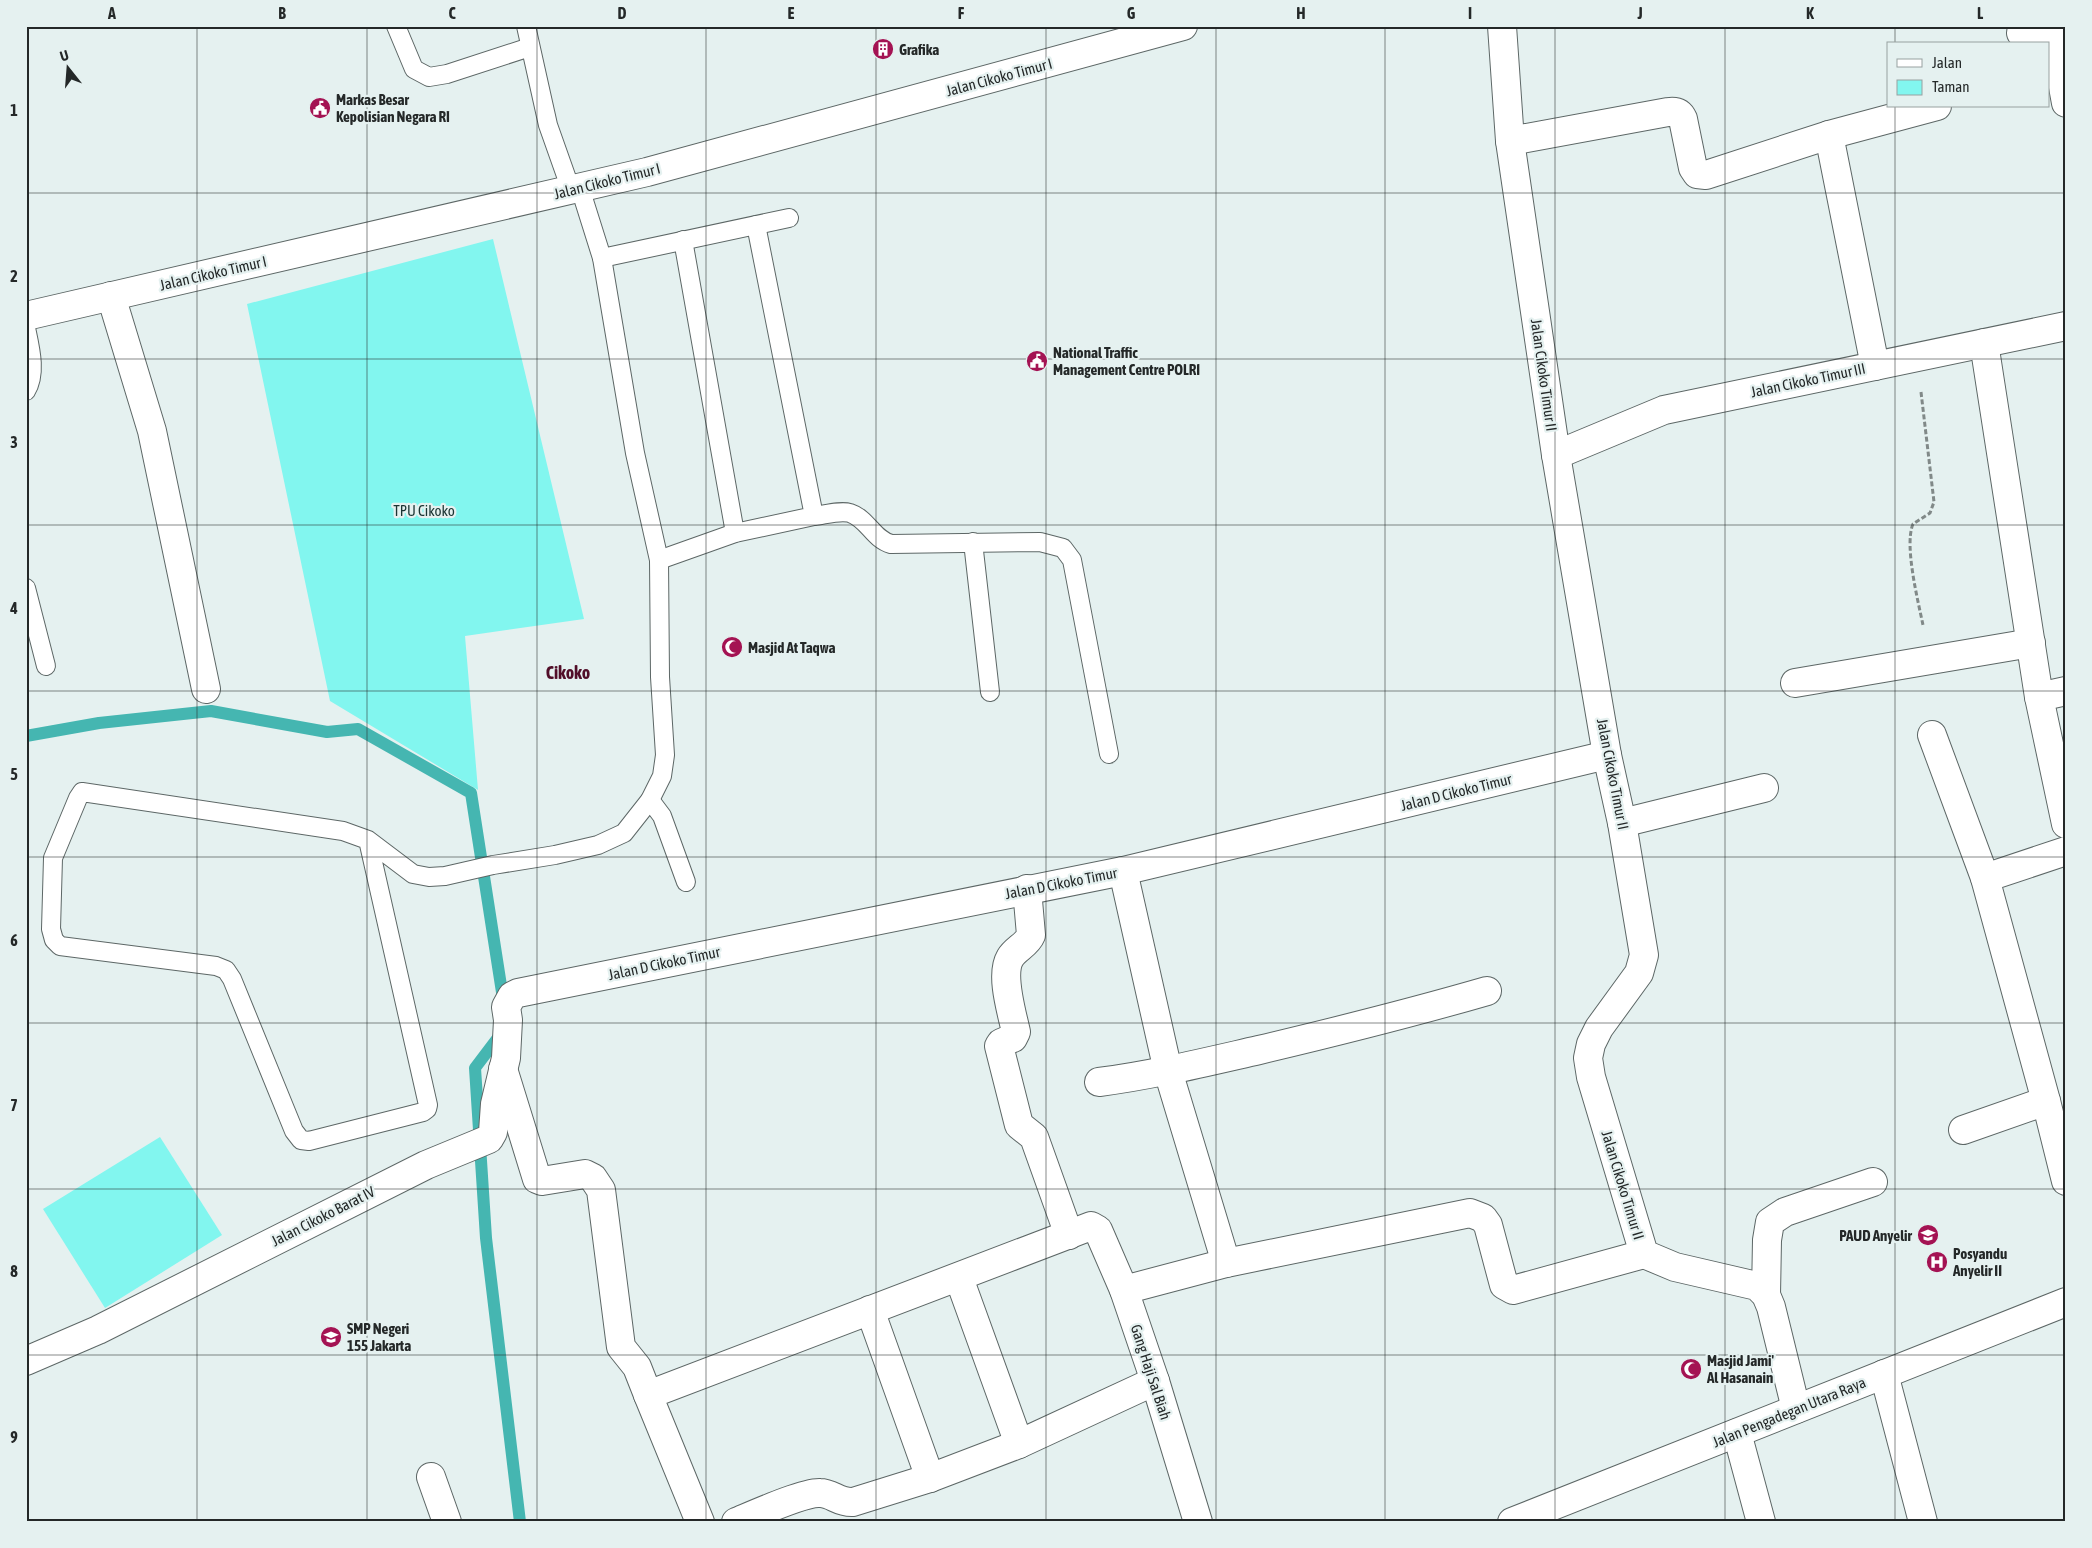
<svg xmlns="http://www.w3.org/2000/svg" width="2092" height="1548" viewBox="0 0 2092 1548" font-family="'Asap Condensed',sans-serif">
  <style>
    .green { fill: #82f6ef }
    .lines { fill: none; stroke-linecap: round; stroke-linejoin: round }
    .stream { stroke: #45b6b1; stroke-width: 12 }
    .service-casing { stroke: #5d6766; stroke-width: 20 }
    .minor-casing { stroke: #5d6766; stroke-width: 30 }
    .tertiary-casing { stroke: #5d6766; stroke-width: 30 }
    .path { stroke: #818988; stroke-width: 3; stroke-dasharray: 5 2.5; stroke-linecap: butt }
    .service { stroke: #fff; stroke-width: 18 }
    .minor { stroke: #fff; stroke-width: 28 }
    .tertiary { stroke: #fff; stroke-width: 28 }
    .grid { fill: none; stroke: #242828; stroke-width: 1; stroke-opacity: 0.55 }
    .labels { text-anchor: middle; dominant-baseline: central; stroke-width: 4.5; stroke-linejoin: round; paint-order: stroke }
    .poi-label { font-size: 15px; font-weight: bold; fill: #242828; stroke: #e5f1f0; text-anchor: start }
    .street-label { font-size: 15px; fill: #242828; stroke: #e5f1f0 }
    .park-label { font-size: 15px; fill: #1b3433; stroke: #e5f1f0 }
    .quarter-label { font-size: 18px; font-weight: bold; fill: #510e28; stroke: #e5f1f0 }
    .neatline { fill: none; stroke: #242828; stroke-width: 2 }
    .grid-label { font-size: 16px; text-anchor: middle; font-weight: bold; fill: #242828 }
  </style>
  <rect width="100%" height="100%" fill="#e5f1f0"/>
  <g class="green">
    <path d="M 493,239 L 584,619 L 465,636 L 478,790 L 330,701 L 247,304 Z"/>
    <path d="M 160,1137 L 222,1235 L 105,1308 L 43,1209 Z"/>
  </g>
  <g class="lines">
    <g class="stream">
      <path d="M 26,736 L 99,723 L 211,711 L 327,732 L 358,729 L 471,793 L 504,1005"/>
      <path d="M 503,1031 L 475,1068 L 486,1238 L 520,1522"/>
    </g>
    <g class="service-casing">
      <g id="service">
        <path d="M 396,26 L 414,69 L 429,77 L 447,74 L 530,47"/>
        <path d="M 526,26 L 548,125 L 571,190"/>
        <path d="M 683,240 L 735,533"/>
        <path d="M 602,258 L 789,218"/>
        <path d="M 26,328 C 30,347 37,374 26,391"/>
        <path d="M 814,516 C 824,515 840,510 850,513 C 868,519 873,539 891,544 L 1040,542 L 1063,548 L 1072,560 L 1109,754"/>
        <path d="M 973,542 L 990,692"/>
        <path d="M 659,560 L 735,533 L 814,516 L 756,225"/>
        <path d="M 26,588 L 46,666"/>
        <path d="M 650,800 L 662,816 L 686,882"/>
        <path d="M 368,840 L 428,1105 L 427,1109 L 423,1112 L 309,1141 L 301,1140 L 294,1131 L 232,979 L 226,970 L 216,966 L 60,946 L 54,940 L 51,929 L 53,858 L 78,798 L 82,792 L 343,831 L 368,840 L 413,874 L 429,877 L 445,876 L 493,865 L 555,855 L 598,845 L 624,833 L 650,800 L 662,776 L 665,755 L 660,677 L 659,560 L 635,453 L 602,258 L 580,188"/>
      </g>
    </g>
    <g class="minor-casing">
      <g id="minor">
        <path d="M 1502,26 L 1510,141 L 1556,455 L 1607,755 L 1622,823 L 1644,955 L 1639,973 L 1599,1028 L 1591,1044 L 1588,1058 L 1591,1077 L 1644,1254 L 1675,1267 L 1757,1286 L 1766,1295 L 1771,1307 L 1796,1409"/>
        <path d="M 2052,27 L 2066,103"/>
        <path d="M 2021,33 L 2055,26"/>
        <path d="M 1829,135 L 1875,366"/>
        <path d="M 1510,141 L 1668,112 C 1675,111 1680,112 1683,119 L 1693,168 L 1697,174 L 1706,175 L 1829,135 L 1937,106"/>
        <path d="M 111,296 L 152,431 L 206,689"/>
        <path d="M 26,316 L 647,172 L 1183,26"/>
        <path d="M 1984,343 L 2039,697 L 2066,691"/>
        <path d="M 1556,455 L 1664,410 L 2066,326"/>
        <path d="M 1795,683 L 2031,643"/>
        <path d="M 2039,697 L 2066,824"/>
        <path d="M 1932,735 L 1985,878"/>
        <path d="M 1622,823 L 1764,788"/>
        <path d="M 2066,851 L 1985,878 L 2046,1101 L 2066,1181"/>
        <path d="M 1123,871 L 1168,1071 L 1226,1263"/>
        <path d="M 1027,889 L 1031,935 C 1027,945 1015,949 1010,958 C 1000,975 1012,1013 1016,1032 L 1013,1038 L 1001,1043 L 999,1046 L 1019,1125 L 1034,1137 L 1069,1235"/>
        <path d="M 503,1069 L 537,1179 L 542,1181 L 585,1174 L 593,1178 L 601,1190 L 621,1347 L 637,1367 L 648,1395"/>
        <path d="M 1099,1082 C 1153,1075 1206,1062 1259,1050 C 1335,1032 1411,1013 1487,991"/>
        <path d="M 1963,1130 L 2046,1101"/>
        <path d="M 959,1278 L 1019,1444"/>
        <path d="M 1124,1290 L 1226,1263 L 1470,1213 L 1483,1218 L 1488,1225 L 1504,1285 L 1513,1290 L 1644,1254"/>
        <path d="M 1766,1295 L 1767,1240 L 1770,1222 L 1785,1212 L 1873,1182"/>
        <path d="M 870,1310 L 930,1478"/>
        <path d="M 26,1361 L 98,1330 L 426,1165 L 489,1139 L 493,1132 L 495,1104 L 506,1058 L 508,1020 L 506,1007 L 512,996 L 518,993 L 1123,871 L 1607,755"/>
        <path d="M 1884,1374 L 1923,1522"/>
        <path d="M 1737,1433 L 1761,1522"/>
        <path d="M 431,1477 L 447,1522"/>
        <path d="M 700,1522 L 648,1395 L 1091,1226 L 1098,1230 L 1124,1290 L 1155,1381 L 1198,1522"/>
        <path d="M 736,1522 C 753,1515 804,1492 820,1493 C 832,1493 839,1503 853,1502 L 930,1478 L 1019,1444 L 1155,1381"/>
      </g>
    </g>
    <g class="tertiary-casing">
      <path id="tertiary" d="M 1512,1522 L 2066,1302"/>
    </g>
    <path class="path" d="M 1921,392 L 1934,502 L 1930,513 L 1913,524 C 1904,545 1918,601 1923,625"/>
    <use href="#service" class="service"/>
    <use href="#minor" class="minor"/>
    <use href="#tertiary" class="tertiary"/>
  </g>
  <path class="grid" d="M 197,26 L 197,1522M 367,26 L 367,1522M 537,26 L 537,1522M 706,26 L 706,1522M 876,26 L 876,1522M 1046,26 L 1046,1522M 1216,26 L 1216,1522M 1385,26 L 1385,1522M 1555,26 L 1555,1522M 1725,26 L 1725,1522M 1895,26 L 1895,44M 1895,106 L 1895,1522M 26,193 L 2066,193M 26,359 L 2066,359M 26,525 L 2066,525M 26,691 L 2066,691M 26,857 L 2066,857M 26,1023 L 2066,1023M 26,1189 L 2066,1189M 26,1355 L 2066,1355"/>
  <defs>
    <g id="building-disc" transform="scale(1.125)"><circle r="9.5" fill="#a41353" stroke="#e5f1f0"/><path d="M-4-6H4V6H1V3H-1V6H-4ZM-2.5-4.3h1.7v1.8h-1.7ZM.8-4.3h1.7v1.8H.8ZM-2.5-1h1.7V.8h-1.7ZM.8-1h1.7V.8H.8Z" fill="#fff"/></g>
    <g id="civic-disc" transform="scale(1.125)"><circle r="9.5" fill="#a41353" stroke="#e5f1f0"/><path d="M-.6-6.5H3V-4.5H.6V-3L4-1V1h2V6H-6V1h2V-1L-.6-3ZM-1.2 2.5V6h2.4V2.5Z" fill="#fff"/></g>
    <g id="mosque-disc" transform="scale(1.125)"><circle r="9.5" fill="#a41353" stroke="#e5f1f0"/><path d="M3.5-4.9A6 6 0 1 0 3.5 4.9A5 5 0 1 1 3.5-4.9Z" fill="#fff"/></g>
    <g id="school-disc" transform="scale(1.125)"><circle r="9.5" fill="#a41353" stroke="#e5f1f0"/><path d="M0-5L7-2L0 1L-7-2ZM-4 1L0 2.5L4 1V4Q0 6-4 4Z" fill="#fff"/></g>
    <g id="hospital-disc" transform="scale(1.125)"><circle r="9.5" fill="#a41353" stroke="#e5f1f0"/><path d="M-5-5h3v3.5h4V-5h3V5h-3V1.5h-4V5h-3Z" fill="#fff"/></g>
  </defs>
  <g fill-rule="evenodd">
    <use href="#building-disc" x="883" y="49"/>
    <use href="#civic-disc" x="320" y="108"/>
    <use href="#civic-disc" x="1037" y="361"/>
    <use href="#mosque-disc" x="732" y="647"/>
    <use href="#school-disc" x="1928" y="1235"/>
    <use href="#hospital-disc" x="1937" y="1262"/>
    <use href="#school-disc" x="331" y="1337"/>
    <use href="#mosque-disc" x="1691" y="1369"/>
  </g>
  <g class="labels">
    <g class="poi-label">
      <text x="899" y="49">Grafika</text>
      <text x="336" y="99">Markas Besar<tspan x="336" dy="17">Kepolisian Negara RI</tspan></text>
      <text x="1053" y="352">National Traffic<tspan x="1053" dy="17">Management Centre POLRI</tspan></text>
      <text x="748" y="647">Masjid At Taqwa</text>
      <text x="1912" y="1235" text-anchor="end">PAUD Anyelir</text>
      <text x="1953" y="1253">Posyandu<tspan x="1953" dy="17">Anyelir II</tspan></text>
      <text x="347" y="1328">SMP Negeri<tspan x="347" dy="17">155 Jakarta</tspan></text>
      <text x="1707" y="1360">Masjid Jami'<tspan x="1707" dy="17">Al Hasanain</tspan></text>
    </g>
    <g class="street-label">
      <text transform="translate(999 77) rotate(-15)">Jalan Cikoko Timur I</text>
      <text transform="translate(607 181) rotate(-14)">Jalan Cikoko Timur I</text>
      <text transform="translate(213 273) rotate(-13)">Jalan Cikoko Timur I</text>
      <text transform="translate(1544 375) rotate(82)">Jalan Cikoko Timur II</text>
      <text transform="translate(1808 380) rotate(-12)">Jalan Cikoko Timur III</text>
      <text transform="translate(1613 774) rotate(79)">Jalan Cikoko Timur II</text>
      <text transform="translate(1456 792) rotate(-14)">Jalan D Cikoko Timur</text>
      <text transform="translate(1061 883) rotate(-11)">Jalan D Cikoko Timur</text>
      <text transform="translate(664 963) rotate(-12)">Jalan D Cikoko Timur</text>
      <text transform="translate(1623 1185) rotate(73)">Jalan Cikoko Timur II</text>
      <text transform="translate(323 1216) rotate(-27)">Jalan Cikoko Barat IV</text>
      <text transform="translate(1151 1372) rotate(72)">Gang Haji Sal Biah</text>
      <text transform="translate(1789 1412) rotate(-22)">Jalan Pengadegan Utara Raya</text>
    </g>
    <g class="park-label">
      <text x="424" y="510">TPU Cikoko</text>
    </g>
    <g class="quarter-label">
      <text x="568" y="672">Cikoko</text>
    </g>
  </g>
  <rect width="2092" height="1548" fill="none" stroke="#e5f1f0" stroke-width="55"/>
  <rect x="1887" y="42" width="162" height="65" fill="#e5f1f0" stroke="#98a1a0"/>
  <rect x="1897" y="59" width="25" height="8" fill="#ffffff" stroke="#98a1a0"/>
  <text x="1932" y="68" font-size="15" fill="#242828">Jalan</text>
  <rect x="1897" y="80" width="25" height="15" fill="#82f6ef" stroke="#98a1a0"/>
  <text x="1932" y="92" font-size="15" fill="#242828">Taman</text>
  <g transform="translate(68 68) rotate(343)" stroke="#e5f1f0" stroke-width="4" paint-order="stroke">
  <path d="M0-4L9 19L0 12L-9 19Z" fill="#242828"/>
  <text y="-8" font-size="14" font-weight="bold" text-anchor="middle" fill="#242828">U</text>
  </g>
  <rect x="28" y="28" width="2036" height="1492" class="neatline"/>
  <g class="grid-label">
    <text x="112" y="19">A</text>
    <text x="282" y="19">B</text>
    <text x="452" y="19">C</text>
    <text x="622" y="19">D</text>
    <text x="791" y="19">E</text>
    <text x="961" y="19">F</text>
    <text x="1131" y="19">G</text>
    <text x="1301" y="19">H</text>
    <text x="1470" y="19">I</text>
    <text x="1640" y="19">J</text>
    <text x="1810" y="19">K</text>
    <text x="1980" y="19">L</text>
    <text x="14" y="116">1</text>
    <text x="14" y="282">2</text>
    <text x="14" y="448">3</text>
    <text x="14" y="614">4</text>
    <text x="14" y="780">5</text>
    <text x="14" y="946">6</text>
    <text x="14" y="1111">7</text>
    <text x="14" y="1277">8</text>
    <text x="14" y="1443">9</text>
  </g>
</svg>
